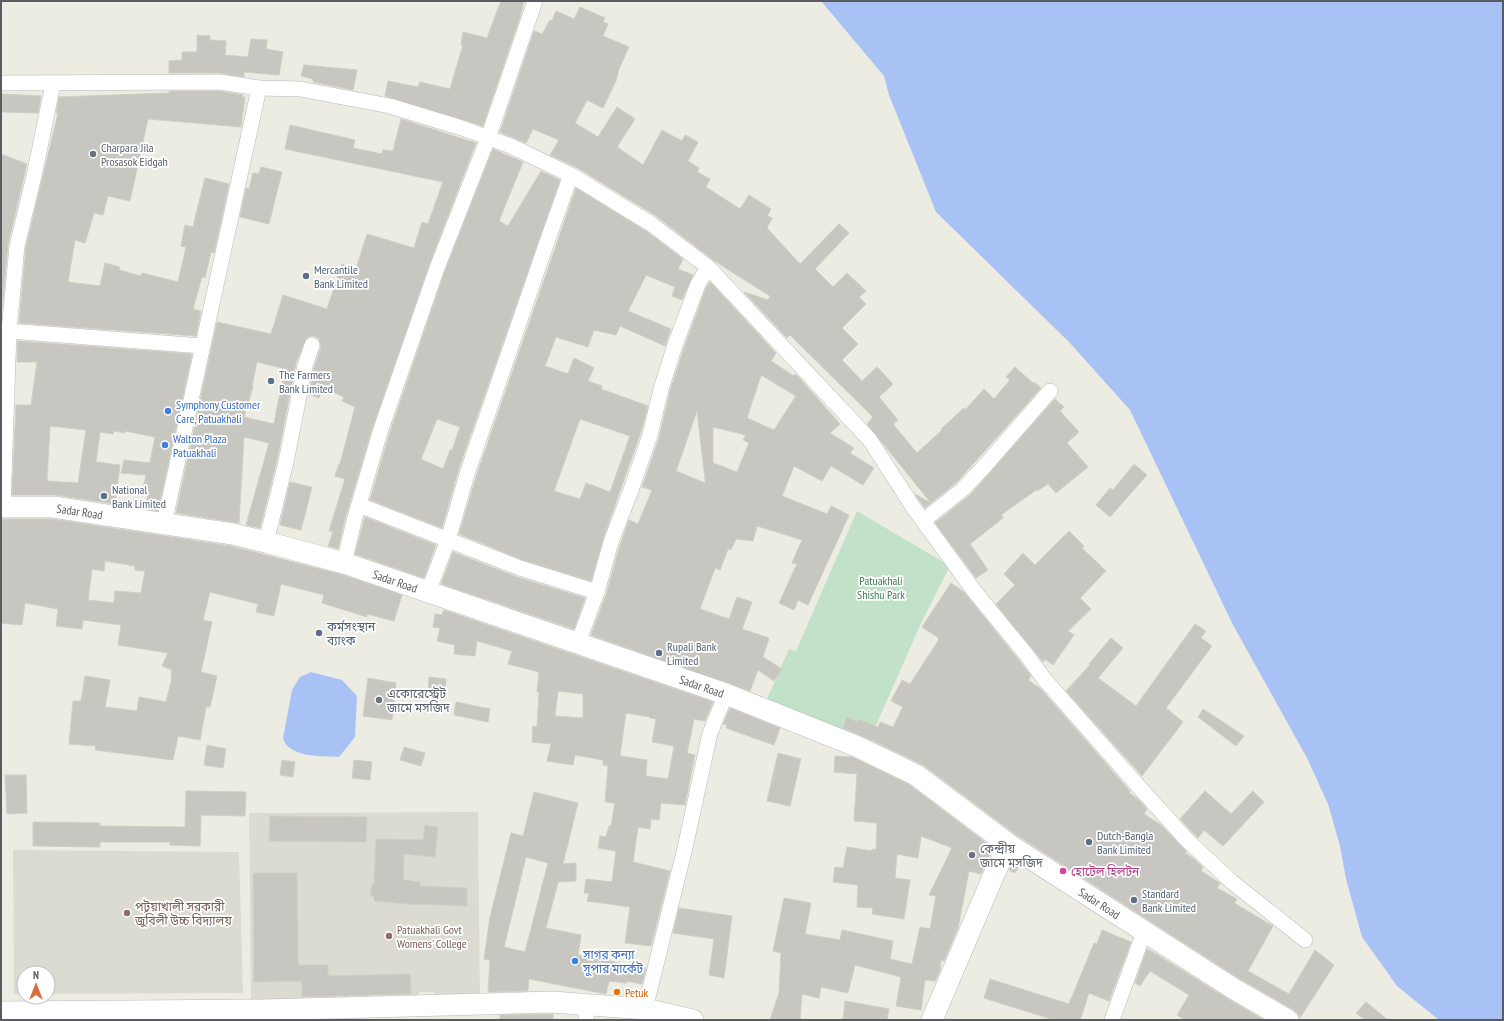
<svg xmlns="http://www.w3.org/2000/svg" width="1504" height="1021" viewBox="0 0 1504 1021" font-family="'PT Sans Narrow','Noto Sans Bengali',sans-serif">
  <style>
    .education { fill: #dcdbd1; fill-rule: evenodd }
    .green { fill: #c1e1c9 }
    .water { fill: #a9c2f5 }
    .building { fill: #c7c6c0; stroke: #d0cfc2; fill-rule: evenodd }
    .lines { fill: none; stroke-linecap: round; stroke-linejoin: round }
    .street-casing { stroke: #b8b8bd; stroke-width: 16 }
    .secondary-casing { stroke: #b8b9bf; stroke-width: 22 }
    .street { stroke: #fff; stroke-width: 15 }
    .secondary { stroke: #fff; stroke-width: 21 }
    .worship-dot { fill: #6b7280; stroke: #fff; stroke-width: 1.5 }
    .service-dot { fill: #5c6f8a; stroke: #fff; stroke-width: 1.5 }
    .shop-dot { fill: #3f7fe0; stroke: #fff; stroke-width: 1.5 }
    .hotel-dot { fill: #d1479c; stroke: #fff; stroke-width: 1.5 }
    .education-dot { fill: #8d6e63; stroke: #fff; stroke-width: 1.5 }
    .food-dot { fill: #e8710a; stroke: #fff; stroke-width: 1.5 }
    .labels { text-anchor: middle; dominant-baseline: central; stroke-width: 3.5; stroke-linejoin: round; paint-order: stroke }
    .worship-label { font-size: 12px; fill: #5b616d; stroke: #fff; text-anchor: start }
    .service-label { font-size: 12px; fill: #4e5e75; stroke: #fff; text-anchor: start }
    .shop-label { font-size: 12px; fill: #366cbe; stroke: #fff; text-anchor: start }
    .street-label { font-size: 12px; fill: #5b5c62; stroke: #fff }
    .park-label { font-size: 12px; fill: #3d7e50; stroke: #fff }
    .hotel-label { font-size: 12px; fill: #b23c85; stroke: #fff; text-anchor: start }
    .education-label { font-size: 12px; fill: #785e54; stroke: #fff; text-anchor: start }
    .food-label { font-size: 12px; fill: #c56008; stroke: #fff; text-anchor: start }
  </style>
  <rect width="100%" height="100%" fill="#ecece3"/>
  <g class="education">
    <path d="M 478,812 L 480,1000 L 251,1003 L 249,813 ZM 270,816 L 367,818 L 366,841 L 270,841 ZM 425,825 L 438,827 L 435,857 L 421,856 ZM 376,839 L 404,840 L 375,873 ZM 253,873 L 297,873 L 298,981 L 254,982 ZM 381,878 L 420,882 L 418,905 L 374,901 L 374,896 L 371,896 L 372,884 L 380,885 ZM 432,887 L 467,888 L 467,906 L 422,904 ZM 313,965 L 328,965 L 328,975 L 313,974 ZM 410,974 L 411,997 L 347,999 L 346,976 ZM 302,977 L 343,978 L 343,998 L 302,998 ZM 419,992 L 435,992 L 435,999 L 418,999 Z"/>
    <path d="M 13,850 L 239,852 L 243,993 L 48,994 L 48,973 L 24,973 L 24,994 L 14,994 Z"/>
  </g>
  <path class="green" d="M 857,511 L 950,566 L 921,623 L 867,746 L 766,701 L 789,649 L 796,651 Z"/>
  <g class="water">
    <path d="M 821,1 L 1503,1 L 1503,1020 L 1439,1020 L 1397,986 L 1362,937 L 1346,879 L 1340,846 L 1328,804 L 1307,758 L 1233,625 L 1130,410 L 1069,342 L 936,212 L 889,95 L 884,76 Z"/>
    <path d="M 311,672 L 342,680 L 357,696 L 355,737 L 339,757 C 323,756 288,758 283,738 L 292,690 L 300,677 Z"/>
  </g>
  <g class="building">
    <path d="M 501,1 L 524,1 L 520,17 L 483,126 L 385,96 L 388,81 L 418,87 L 420,82 L 450,89 L 463,45 L 461,45 L 463,32 L 487,38 Z"/>
    <path d="M 580,7 L 605,18 L 603,22 L 608,24 L 603,36 L 629,47 L 619,69 L 616,81 L 603,108 L 587,100 L 575,123 L 598,137 L 617,107 L 635,119 L 617,147 L 643,165 L 662,130 L 682,141 L 685,135 L 698,142 L 688,161 L 699,168 L 697,172 L 710,179 L 706,187 L 740,209 L 749,195 L 771,209 L 767,216 L 772,218 L 767,228 L 800,264 L 839,224 L 849,233 L 815,269 L 833,287 L 847,273 L 866,291 L 859,297 L 866,304 L 842,328 L 858,344 L 842,360 L 862,381 L 877,367 L 893,384 L 879,397 L 898,420 L 893,424 L 917,453 L 942,430 L 941,429 L 964,408 L 965,410 L 984,389 L 994,399 L 1010,380 L 1006,377 L 1015,367 L 1033,383 L 1034,382 L 1041,388 L 957,482 L 931,503 L 867,424 L 873,417 L 790,335 L 787,338 L 744,292 L 768,300 L 770,296 L 716,262 L 656,216 L 576,167 L 550,155 L 559,140 L 533,129 L 526,143 L 500,132 L 534,31 L 542,34 L 550,20 L 552,21 L 556,11 L 574,19 Z"/>
    <path d="M 197,35 L 210,36 L 210,40 L 226,41 L 225,55 L 248,57 L 251,39 L 267,40 L 266,49 L 283,52 L 279,75 L 244,72 L 244,77 L 220,73 L 169,73 L 169,61 L 182,60 L 182,52 L 197,52 Z"/>
    <path d="M 304,65 L 357,70 L 353,90 L 313,82 L 313,79 L 301,76 Z"/>
    <path d="M 169,91 L 219,91 L 243,95 L 242,97 L 245,97 L 241,127 L 148,119 L 130,201 L 108,196 L 103,215 L 94,213 L 85,243 L 75,240 L 68,282 L 100,286 L 105,263 L 120,267 L 119,270 L 141,276 L 142,273 L 178,282 L 186,247 L 181,246 L 185,225 L 193,227 L 205,178 L 229,184 L 214,253 L 211,252 L 205,278 L 202,277 L 193,309 L 201,311 L 196,336 L 19,323 L 26,247 L 58,113 L 56,113 L 59,97 L 169,93 Z"/>
    <path d="M 1,94 L 41,96 L 38,113 L 1,112 Z"/>
    <path d="M 401,119 L 476,143 L 429,265 L 372,429 L 345,519 L 338,549 L 328,546 L 333,532 L 329,531 L 345,479 L 335,476 L 339,464 L 340,464 L 355,407 L 342,401 L 344,397 L 323,388 L 319,398 L 309,394 L 314,368 L 321,347 L 319,339 L 314,336 L 310,336 L 306,339 L 296,363 L 277,460 L 260,528 L 246,525 L 269,443 L 244,437 L 239,523 L 176,513 L 217,322 L 271,334 L 283,295 L 327,309 L 342,264 L 356,269 L 367,234 L 414,248 L 422,222 L 428,224 L 443,182 L 285,149 L 290,125 L 355,140 L 353,148 L 382,154 L 383,150 L 393,151 ZM 257,362 L 286,369 L 278,402 L 274,424 L 244,417 L 253,387 L 252,386 Z"/>
    <path d="M 493,149 L 523,162 L 499,221 L 508,226 L 541,171 L 560,180 L 459,468 L 442,528 L 370,500 L 389,435 L 445,271 ZM 437,419 L 460,427 L 452,450 L 450,450 L 443,469 L 421,459 Z"/>
    <path d="M 1,154 L 27,164 L 8,244 L 1,320 Z"/>
    <path d="M 261,167 L 282,172 L 269,224 L 240,217 L 246,188 L 249,189 L 253,173 L 259,174 Z"/>
    <path d="M 576,188 L 646,231 L 683,259 L 678,269 L 693,275 L 682,300 L 672,296 L 675,287 L 646,275 L 628,311 L 671,329 L 665,346 L 620,326 L 616,335 L 594,330 L 588,347 L 556,337 L 545,366 L 568,374 L 574,358 L 594,368 L 588,381 L 602,386 L 601,389 L 648,406 L 641,432 L 603,539 L 591,581 L 523,560 L 459,534 L 477,474 ZM 580,419 L 630,436 L 610,492 L 586,483 L 580,499 L 554,491 Z"/>
    <path d="M 710,282 L 776,353 L 771,361 L 794,376 L 795,374 L 798,376 L 840,424 L 830,433 L 854,448 L 850,453 L 874,468 L 863,485 L 831,466 L 822,481 L 794,466 L 782,496 L 827,514 L 831,506 L 849,515 L 808,605 L 798,600 L 794,610 L 779,603 L 797,564 L 792,563 L 802,540 L 757,526 L 753,541 L 736,539 L 731,550 L 728,549 L 720,570 L 715,568 L 700,609 L 729,619 L 737,597 L 752,602 L 742,629 L 769,638 L 763,657 L 782,669 L 774,681 L 758,670 L 750,691 L 591,635 L 606,595 L 620,545 L 629,520 L 638,524 L 652,490 L 642,487 L 659,438 L 670,391 L 684,348 L 706,288 ZM 761,375 L 796,396 L 774,430 L 747,418 ZM 697,411 L 705,479 L 705,483 L 676,471 ZM 713,427 L 746,435 L 743,440 L 749,443 L 737,472 L 713,463 Z"/>
    <path d="M 18,341 L 192,354 L 158,511 L 146,509 L 148,491 L 143,489 L 146,475 L 121,473 L 124,460 L 150,463 L 155,437 L 125,431 L 125,433 L 114,431 L 113,434 L 100,432 L 96,462 L 120,465 L 115,504 L 55,495 L 12,495 L 16,405 L 31,405 L 37,362 L 17,362 ZM 50,426 L 86,430 L 78,483 L 47,481 Z"/>
    <path d="M 1055,399 L 1064,407 L 1060,411 L 1079,432 L 1067,443 L 1088,467 L 1056,493 L 1048,484 L 1037,491 L 1036,490 L 1001,515 L 1003,518 L 970,544 L 988,570 L 976,578 L 935,523 L 970,495 Z"/>
    <path d="M 1134,464 L 1147,475 L 1110,517 L 1096,505 L 1110,488 L 1113,490 Z"/>
    <path d="M 290,482 L 312,487 L 301,530 L 280,525 Z"/>
    <path d="M 915,494 L 931,503 L 925,508 Z"/>
    <path d="M 365,517 L 436,545 L 424,578 L 355,554 Z"/>
    <path d="M 1,519 L 52,519 L 231,546 L 340,574 L 402,595 L 394,621 L 367,614 L 367,617 L 322,603 L 324,595 L 281,584 L 274,616 L 256,612 L 258,604 L 210,592 L 203,620 L 212,622 L 201,672 L 217,676 L 210,707 L 206,707 L 200,740 L 178,736 L 173,760 L 95,750 L 96,746 L 69,744 L 73,701 L 81,701 L 85,676 L 110,680 L 105,707 L 137,711 L 139,697 L 166,702 L 172,678 L 171,677 L 172,670 L 162,666 L 168,653 L 118,645 L 121,625 L 83,620 L 82,629 L 56,626 L 58,609 L 25,603 L 22,625 L 1,623 ZM 105,561 L 135,566 L 135,570 L 145,571 L 141,593 L 115,591 L 114,603 L 88,600 L 92,569 L 104,571 Z"/>
    <path d="M 1069,531 L 1084,546 L 1082,548 L 1106,571 L 1080,598 L 1091,609 L 1068,631 L 1074,635 L 1053,665 L 1045,659 L 1043,662 L 996,604 L 1015,585 L 1004,574 L 1023,553 L 1035,565 Z"/>
    <path d="M 453,552 L 517,577 L 585,598 L 574,629 L 441,584 Z"/>
    <path d="M 951,583 L 964,592 L 1018,659 L 1031,676 L 1028,680 L 1041,689 L 1130,791 L 1129,793 L 1137,798 L 1147,809 L 1144,814 L 1161,825 L 1186,851 L 1185,853 L 1193,858 L 1203,867 L 1201,871 L 1220,883 L 1217,888 L 1237,899 L 1234,903 L 1273,926 L 1248,971 L 1289,994 L 1315,950 L 1334,965 L 1300,1018 L 1298,1014 L 1294,1010 L 1240,979 L 1015,834 L 923,765 L 861,735 L 843,728 L 847,717 L 857,722 L 858,719 L 878,727 L 880,722 L 893,727 L 903,707 L 891,701 L 902,680 L 910,684 L 938,641 L 939,638 L 922,627 Z"/>
    <path d="M 444,610 L 713,702 L 705,721 L 694,719 L 687,753 L 695,755 L 685,805 L 661,803 L 659,820 L 651,819 L 650,829 L 638,827 L 633,862 L 670,871 L 651,946 L 625,943 L 630,907 L 587,901 L 589,893 L 584,893 L 586,879 L 612,882 L 616,851 L 598,848 L 600,836 L 606,837 L 609,826 L 611,826 L 615,803 L 605,802 L 608,766 L 603,765 L 603,760 L 575,755 L 573,765 L 547,761 L 551,744 L 532,742 L 533,726 L 537,727 L 539,692 L 537,692 L 539,672 L 508,664 L 512,651 L 477,641 L 475,656 L 454,654 L 455,645 L 437,641 L 440,628 L 433,627 L 435,614 L 442,615 ZM 558,691 L 583,694 L 583,718 L 555,716 ZM 626,713 L 650,717 L 650,718 L 656,719 L 652,742 L 674,746 L 668,779 L 646,776 L 647,760 L 620,756 Z"/>
    <path d="M 1195,624 L 1206,631 L 1201,638 L 1212,646 L 1166,708 L 1183,722 L 1142,776 L 1066,691 L 1090,665 L 1089,664 L 1111,638 L 1123,648 L 1098,678 L 1136,706 Z"/>
    <path d="M 429,677 L 446,679 L 445,693 L 428,692 Z"/>
    <path d="M 368,678 L 396,683 L 392,720 L 363,716 Z"/>
    <path d="M 456,702 L 490,709 L 488,722 L 454,715 Z"/>
    <path d="M 730,708 L 780,728 L 774,745 L 726,728 L 727,725 L 723,724 Z"/>
    <path d="M 1203,709 L 1244,736 L 1236,746 L 1198,717 Z"/>
    <path d="M 207,745 L 226,749 L 223,768 L 204,765 Z"/>
    <path d="M 404,747 L 425,753 L 421,766 L 400,760 Z"/>
    <path d="M 778,753 L 801,759 L 790,806 L 767,801 Z"/>
    <path d="M 835,756 L 852,757 L 910,785 L 993,848 L 981,874 L 969,871 L 958,928 L 944,961 L 941,960 L 940,971 L 935,981 L 925,980 L 921,1010 L 896,1006 L 901,977 L 855,965 L 848,993 L 821,987 L 819,998 L 802,994 L 800,1020 L 770,1020 L 779,993 L 781,953 L 773,951 L 784,898 L 811,903 L 805,934 L 840,940 L 842,930 L 893,941 L 890,959 L 912,964 L 920,927 L 930,929 L 936,896 L 929,895 L 952,848 L 921,836 L 918,858 L 897,854 L 895,878 L 910,880 L 904,919 L 872,914 L 873,908 L 857,907 L 858,885 L 833,882 L 835,867 L 843,868 L 847,847 L 872,851 L 872,849 L 876,850 L 877,823 L 854,821 L 857,774 L 834,772 Z"/>
    <path d="M 282,760 L 295,762 L 293,777 L 280,775 Z"/>
    <path d="M 354,760 L 372,762 L 370,780 L 352,778 Z"/>
    <path d="M 5,775 L 26,775 L 27,813 L 7,814 Z"/>
    <path d="M 186,791 L 246,792 L 245,816 L 201,815 L 200,846 L 170,845 L 170,842 L 100,842 L 100,847 L 33,846 L 33,822 L 100,823 L 100,826 L 185,827 Z"/>
    <path d="M 1205,791 L 1231,814 L 1253,791 L 1264,802 L 1223,846 L 1204,830 L 1198,838 L 1180,819 Z"/>
    <path d="M 534,792 L 578,803 L 563,864 L 576,863 L 576,881 L 558,882 L 546,928 L 581,935 L 578,955 L 646,968 L 642,984 L 627,981 L 627,983 L 609,981 L 606,994 L 529,979 L 528,991 L 488,992 L 490,960 L 484,959 L 490,917 L 511,833 L 523,836 ZM 526,857 L 548,863 L 525,952 L 504,947 Z"/>
    <path d="M 270,816 L 367,817 L 366,842 L 269,841 Z"/>
    <path d="M 425,825 L 438,827 L 435,857 L 404,854 L 403,880 L 420,882 L 420,886 L 467,888 L 467,906 L 418,904 L 418,905 L 374,901 L 374,896 L 370,896 L 372,884 L 374,884 L 376,839 L 423,840 Z"/>
    <path d="M 1013,862 L 1019,865 L 1015,873 L 1009,870 Z"/>
    <path d="M 253,873 L 297,873 L 298,965 L 328,965 L 328,976 L 410,974 L 411,994 L 302,997 L 302,981 L 254,982 Z"/>
    <path d="M 679,908 L 732,916 L 724,978 L 709,975 L 714,939 L 673,933 Z"/>
    <path d="M 1102,930 L 1131,942 L 1109,1001 L 1089,993 L 1080,1020 L 1054,1020 L 984,998 L 990,979 L 1069,1004 L 1094,943 L 1097,944 Z"/>
    <path d="M 1147,949 L 1153,952 L 1228,999 L 1264,1020 L 1185,1020 L 1177,1015 L 1189,995 L 1150,971 L 1140,986 L 1135,983 Z"/>
    <path d="M 845,1001 L 889,1009 L 887,1020 L 843,1020 Z"/>
    <path d="M 1366,1002 L 1388,1020 L 1365,1020 L 1356,1013 Z"/>
    <path d="M 553,1014 L 553,1020 L 500,1020 L 500,1015 Z"/>
  </g>
  <g class="lines">
    <g class="street-casing">
      <g id="street">
        <path d="M 1,83 L 220,82 L 259,88 L 300,89 L 390,106 L 462,128 L 511,146 L 571,175 L 651,224 L 708,267 L 870,440 L 913,507 L 975,592 L 1025,653 L 1045,680 L 1131,778 L 1187,840 L 1232,882 L 1305,940"/>
        <path d="M 1,331 L 9,331 L 17,246 L 34,176 L 53,84"/>
        <path d="M 359,505 L 520,568 L 597,592"/>
        <path d="M 3,507 L 9,331 L 202,346"/>
        <path d="M 923,521 L 963,489 L 983,468 L 1050,391"/>
        <path d="M 164,524 L 259,88"/>
        <path d="M 266,542 L 286,462 L 305,366 L 312,345"/>
        <path d="M 344,563 L 354,521 L 380,432 L 437,268 L 488,138 L 535,1"/>
        <path d="M 428,592 L 448,540 L 468,471 L 548,239 L 571,175"/>
        <path d="M 578,643 L 597,592 L 611,542 L 631,490 L 650,435 L 661,389 L 675,345 L 698,284 L 708,267"/>
        <path d="M 645,1009 L 685,848 L 710,733 L 726,694"/>
        <path d="M 586,1020 L 587,1004"/>
        <path d="M 1112,1020 L 1144,932"/>
      </g>
    </g>
    <g class="secondary-casing">
      <g id="secondary">
        <path id="s1" d="M 1,507 L 53,507 L 233,534 L 266,542 L 344,563 L 726,694 L 856,746 L 916,775 L 1008,844 L 1234,989 L 1288,1020"/>
        <path d="M 1,1012 L 263,1010 L 552,1002 L 645,1009 L 693,1020"/>
        <path d="M 932,1020 L 992,879 L 1008,844"/>
      </g>
    </g>
    <use href="#street" class="street"/>
    <use href="#secondary" class="secondary"/>
  </g>
  <g class="worship-dot">
    <circle cx="93" cy="154" r="4"/>
    <circle cx="379" cy="700" r="4"/>
    <circle cx="972" cy="855" r="4"/>
  </g>
  <g class="service-dot">
    <circle cx="306" cy="276" r="4"/>
    <circle cx="271" cy="381" r="4"/>
    <circle cx="104" cy="496" r="4"/>
    <circle cx="319" cy="633" r="4"/>
    <circle cx="659" cy="653" r="4"/>
    <circle cx="1089" cy="842" r="4"/>
    <circle cx="1134" cy="900" r="4"/>
  </g>
  <g class="shop-dot">
    <circle cx="168" cy="411" r="4"/>
    <circle cx="165" cy="445" r="4"/>
    <circle cx="575" cy="961" r="4"/>
  </g>
  <circle class="hotel-dot" cx="1063" cy="871" r="4"/>
  <g class="education-dot">
    <circle cx="127" cy="913" r="4"/>
    <circle cx="389" cy="936" r="4"/>
  </g>
  <circle class="food-dot" cx="617" cy="992" r="4"/>
  <g class="labels">
    <g class="worship-label">
      <text x="101" y="147">Charpara Jila<tspan x="101" dy="14">Prosasok Eidgah</tspan></text>
      <text x="387" y="693">একোরেস্ট্রেট<tspan x="387" dy="14">জামে মসজিদ</tspan></text>
      <text x="980" y="848">কেন্দ্রীয়<tspan x="980" dy="14">জামে মসজিদ</tspan></text>
    </g>
    <g class="service-label">
      <text x="314" y="269">Mercantile<tspan x="314" dy="14">Bank Limited</tspan></text>
      <text x="279" y="374">The Farmers<tspan x="279" dy="14">Bank Limited</tspan></text>
      <text x="112" y="489">National<tspan x="112" dy="14">Bank Limited</tspan></text>
      <text x="327" y="626">কর্মসংস্থান<tspan x="327" dy="14">ব্যাংক</tspan></text>
      <text x="667" y="646">Rupali Bank<tspan x="667" dy="14">Limited</tspan></text>
      <text x="1097" y="835">Dutch-Bangla<tspan x="1097" dy="14">Bank Limited</tspan></text>
      <text x="1142" y="893">Standard<tspan x="1142" dy="14">Bank Limited</tspan></text>
    </g>
    <g class="shop-label">
      <text x="176" y="404">Symphony Customer<tspan x="176" dy="14">Care, Patuakhali</tspan></text>
      <text x="173" y="438">Walton Plaza<tspan x="173" dy="14">Patuakhali</tspan></text>
      <text x="583" y="954">সাগর কন্যা<tspan x="583" dy="14">সুপার মার্কেট</tspan></text>
    </g>
    <g class="street-label">
      <text stroke="none"><textPath href="#s1" startOffset="79">Sadar Road</textPath></text>
      <text stroke="none"><textPath href="#s1" startOffset="403">Sadar Road</textPath></text>
      <text stroke="none"><textPath href="#s1" startOffset="727">Sadar Road</textPath></text>
      <text stroke="none"><textPath href="#s1" startOffset="1183">Sadar Road</textPath></text>
    </g>
    <g class="park-label">
      <text x="881" y="580">Patuakhali<tspan x="881" dy="14">Shishu Park</tspan></text>
    </g>
    <g class="hotel-label">
      <text x="1071" y="871">হোটেল হিলটন</text>
    </g>
    <g class="education-label">
      <text x="135" y="906">পটুয়াখালী সরকারী<tspan x="135" dy="14">জুবিলী উচ্চ বিদ্যালয়</tspan></text>
      <text x="397" y="929">Patuakhali Govt<tspan x="397" dy="14">Womens' College</tspan></text>
    </g>
    <g class="food-label">
      <text x="625" y="992">Petuk</text>
    </g>
  </g>
  <rect width="1504" height="1021" fill="none" stroke="#5b5c62" stroke-width="4"/>
  <g transform="translate(36 985)"><circle r="19" fill="#ffffff" stroke="#bdbec0"/>
  <path d="M0-3L7 15L0 10L-7 15Z" fill="#d66f3f"/>
  <text y="-6" font-size="11" font-weight="bold" text-anchor="middle" fill="#5b5c62">N</text>
  </g>
</svg>
